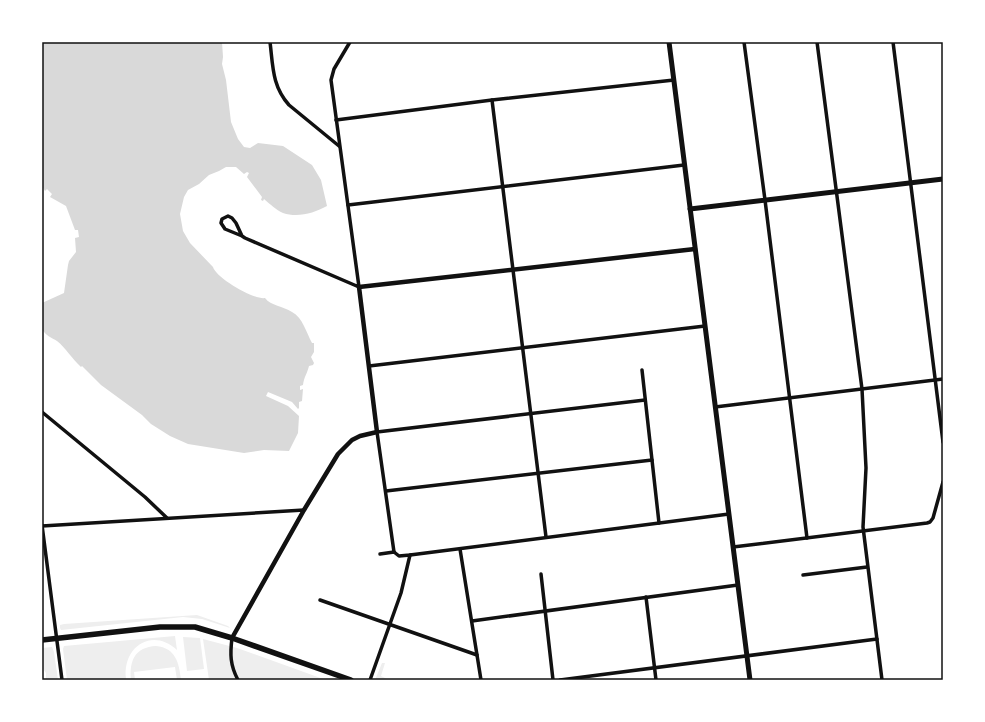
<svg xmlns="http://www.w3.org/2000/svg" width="985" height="722" viewBox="0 0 985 722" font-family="'Public Sans',sans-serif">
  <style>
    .green { fill: #eee }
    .water { fill: #d9d9d9 }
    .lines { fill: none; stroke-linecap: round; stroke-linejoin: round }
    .minor { stroke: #111; stroke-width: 3.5 }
    .tertiary { stroke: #111; stroke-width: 4.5 }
    .secondary { stroke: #111; stroke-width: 5 }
    .primary { stroke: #111; stroke-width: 5.5 }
    .neatline { fill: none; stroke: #111; stroke-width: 1.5 }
  </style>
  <rect width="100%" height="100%" fill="#fff"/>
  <g class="green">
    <path d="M 197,615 L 228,626 L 230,628 L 202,619 L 183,617 L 61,630 L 60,628 L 60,625 L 64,624 Z"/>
    <path d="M 175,636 L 177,650 C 152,627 122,647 126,679 L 116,680 L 67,680 L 63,649 L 64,646 Z"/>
    <path d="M 183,637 L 200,638 L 204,669 L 187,671 Z"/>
    <path d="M 203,639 L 237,648 L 326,680 L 209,680 Z"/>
    <path d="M 156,646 C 176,648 179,663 181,680 L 177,680 L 175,667 L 134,672 L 135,680 L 131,680 C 129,661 135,647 156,646 Z"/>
    <path d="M 52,647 L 54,652 L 58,680 L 46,680 L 46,673 L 42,667 L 42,648 Z"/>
    <path d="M 382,663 L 385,663 L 381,676 L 389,680 L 375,680 Z"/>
  </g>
  <path class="water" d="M 42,42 L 222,42 L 223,57 L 222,64 L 226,80 L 231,122 L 238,139 L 244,147 L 250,148 L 258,143 L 283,146 L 312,165 L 321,180 L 327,206 C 314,213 298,218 283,213 C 276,210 270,204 264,199 L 263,201 L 261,200 L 262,197 L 247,177 L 249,173 L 247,172 L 244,174 L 236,167 L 226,167 L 219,171 L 209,175 L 199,184 L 188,190 L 184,197 L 180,214 L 183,231 L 190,243 L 213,267 C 216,278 254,300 265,298 C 271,306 283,306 292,312 C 303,318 306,332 312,343 L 314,343 L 314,352 L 311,357 L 314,363 L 313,365 L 309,366 C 307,374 304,377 303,385 L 300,386 L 300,390 L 303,389 L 302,401 L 299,402 L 299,408 L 298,409 L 292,402 L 268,392 L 266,396 L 288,406 L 299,416 L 298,433 L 289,451 L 264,450 L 244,453 L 188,444 L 170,436 L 151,424 L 142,415 L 101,385 L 82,366 L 81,367 C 72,359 66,348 57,341 C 52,338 45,335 42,329 C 40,324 42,309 42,303 L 64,293 L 68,265 L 69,261 L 76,252 L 75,238 L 79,237 L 78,230 L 75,230 L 66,206 L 50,197 L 52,194 L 47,189 L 45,191 L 42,186 Z"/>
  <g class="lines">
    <g class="minor">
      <path d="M 270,42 C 273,66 272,86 289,105 L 339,146"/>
      <path d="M 744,42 L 765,200 L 807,538"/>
      <path d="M 817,42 L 862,389 L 866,468 L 863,527 L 882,680"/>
      <path d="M 893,42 L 943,442"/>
      <path d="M 492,100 L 546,537"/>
      <path d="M 336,120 L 492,100 L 674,80"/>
      <path d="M 348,205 L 684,165"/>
      <path d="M 242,236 L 225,229 L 221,223 L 222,219 L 228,216 L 232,218 L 236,223 L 242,236 L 245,238 L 359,287 L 331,80 L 334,69 L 350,42"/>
      <path d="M 369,366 L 705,326"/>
      <path d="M 642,370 L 659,523"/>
      <path d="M 715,407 L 943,379"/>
      <path d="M 42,412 L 145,497 L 167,518"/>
      <path d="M 386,491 L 652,460"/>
      <path d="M 42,525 L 62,680"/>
      <path d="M 42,526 L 304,510"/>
      <path d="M 733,547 L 927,523 L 930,522 L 933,518 L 943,482"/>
      <path d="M 460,549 L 481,680"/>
      <path d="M 394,552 L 377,432 L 645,400"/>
      <path d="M 394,552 L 399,556 L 410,555 L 729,514"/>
      <path d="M 380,554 L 394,552"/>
      <path d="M 541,574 L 553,680"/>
      <path d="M 803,575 L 867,567"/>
      <path d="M 646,597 L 656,680"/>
      <path d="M 320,600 L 477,655"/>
      <path d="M 472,621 L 738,585"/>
      <path d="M 232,638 C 230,654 230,665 238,680"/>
      <path d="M 370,680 L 401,593 L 410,555"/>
      <path d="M 560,680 L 877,639"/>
    </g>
    <path class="tertiary" d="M 232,638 L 304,510 L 338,454 L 352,440 L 360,436 L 377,432 L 359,287 L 695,249"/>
    <g class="secondary">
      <path d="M 669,42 L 750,680"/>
      <path d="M 690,209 L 943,179"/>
    </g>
    <path class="primary" d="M 42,640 L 160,627 L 195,627 L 232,638 L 351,680"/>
  </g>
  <rect width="985" height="722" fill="none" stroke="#ffffff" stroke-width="86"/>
  <rect x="43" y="43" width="899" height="636" class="neatline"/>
</svg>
